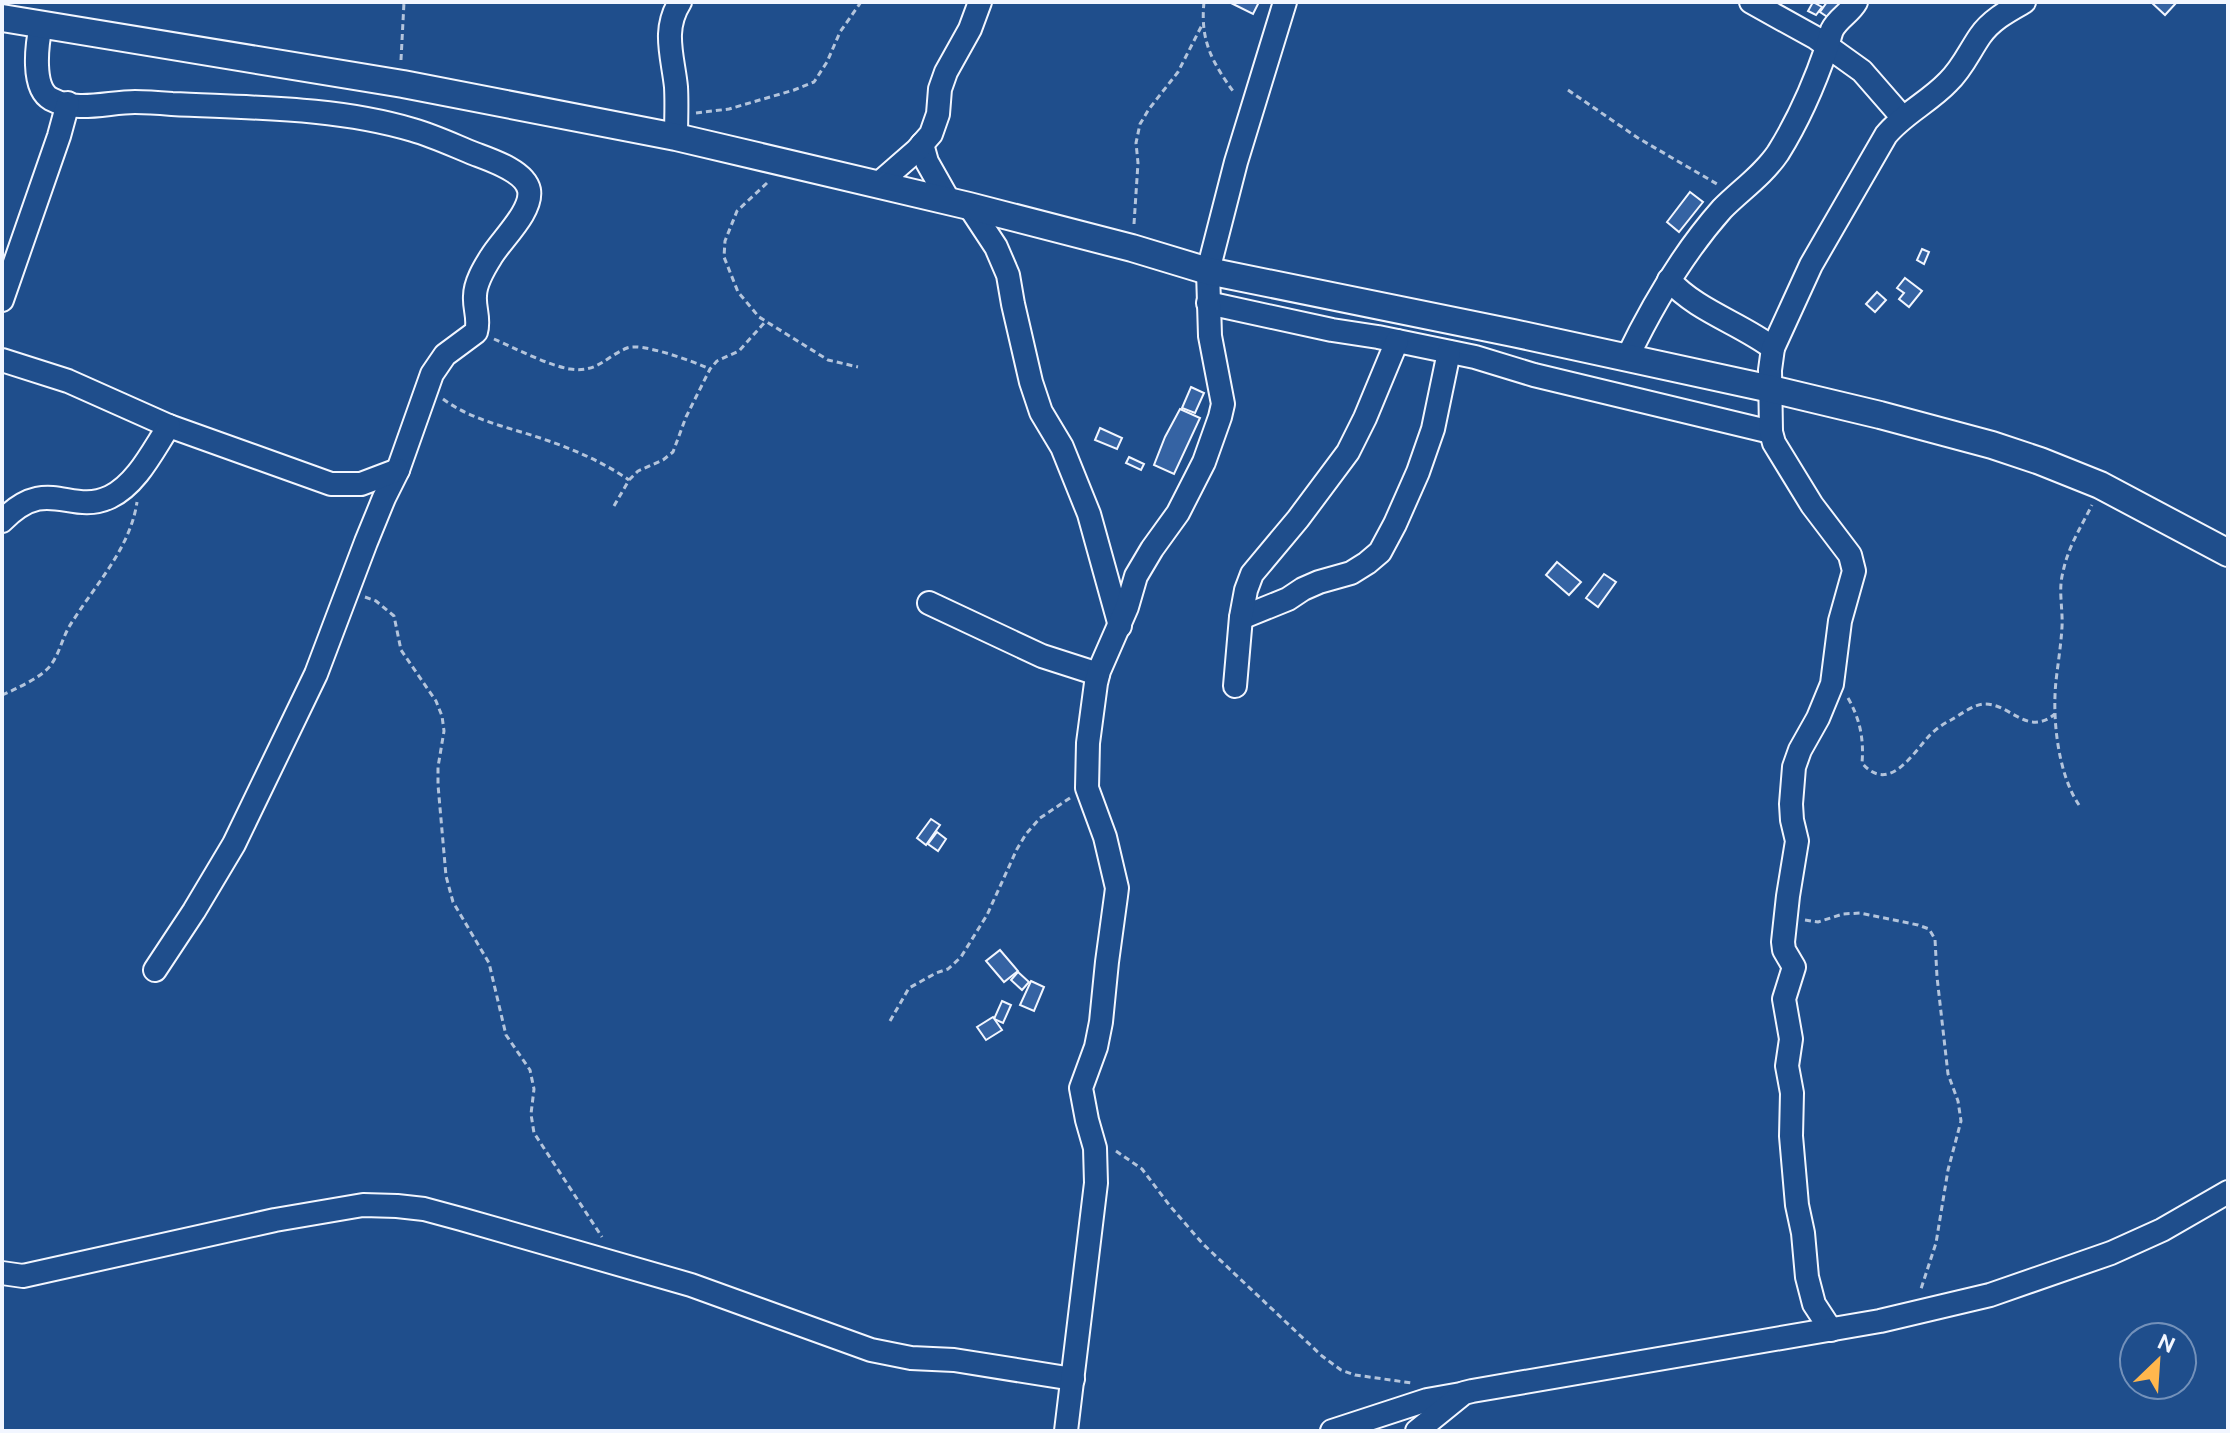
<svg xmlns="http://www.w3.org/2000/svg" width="2230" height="1433" viewBox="0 0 2230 1433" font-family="Ubuntu,sans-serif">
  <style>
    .building { fill: #3563a3; stroke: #f2f6ff; stroke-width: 2 }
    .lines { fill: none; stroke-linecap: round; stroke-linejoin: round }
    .minor-casing { stroke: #f2f6ff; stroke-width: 26 }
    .major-casing { stroke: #f2f6ff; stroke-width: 30 }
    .path { stroke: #b3c4dc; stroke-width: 3; stroke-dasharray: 6 4; stroke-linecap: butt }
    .minor { stroke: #1f4e8c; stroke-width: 22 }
    .major { stroke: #1f4e8c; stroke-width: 26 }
  </style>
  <rect width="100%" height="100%" fill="#1f4e8c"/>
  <g class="building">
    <path d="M 1229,2 L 1259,2 L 1253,14 Z"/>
    <path d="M 1813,2 L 1822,7 L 1816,15 L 1808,11 Z"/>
    <path d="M 1827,2 L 1843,2 L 1832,20 L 1820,12 Z"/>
    <path d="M 2151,2 L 2177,2 L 2165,15 Z"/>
    <path d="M 1690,192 L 1703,202 L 1679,232 L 1667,222 Z"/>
    <path d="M 1922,249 L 1929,252 L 1924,264 L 1917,260 Z"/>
    <path d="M 1905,278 L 1922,291 L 1909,307 L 1899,299 L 1904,293 L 1897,288 Z"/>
    <path d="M 1877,292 L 1886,300 L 1875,312 L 1866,304 Z"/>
    <path d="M 1191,387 L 1204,393 L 1195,413 L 1182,408 Z"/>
    <path d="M 1180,409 L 1200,418 L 1174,474 L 1154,465 L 1165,437 Z"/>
    <path d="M 1100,428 L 1122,438 L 1117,449 L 1095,440 Z"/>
    <path d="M 1129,457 L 1144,464 L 1141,470 L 1126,463 Z"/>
    <path d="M 1557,562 L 1581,582 L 1569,595 L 1546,575 Z"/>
    <path d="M 1604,574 L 1616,582 L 1598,607 L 1586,598 Z"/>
    <path d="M 931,819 L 940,825 L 926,845 L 917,838 Z"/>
    <path d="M 937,832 L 946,839 L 938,851 L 928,844 Z"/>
    <path d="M 1000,950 L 1018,971 L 1004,982 L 986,961 Z"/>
    <path d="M 1018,972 L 1029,982 L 1022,990 L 1011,980 Z"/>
    <path d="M 1031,981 L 1044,987 L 1034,1011 L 1020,1005 Z"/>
    <path d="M 1002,1001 L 1011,1005 L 1003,1023 L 994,1019 Z"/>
    <path d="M 993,1017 L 1002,1030 L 986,1040 L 977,1027 Z"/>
  </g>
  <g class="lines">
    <g class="minor-casing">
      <g id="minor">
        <path d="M 1751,2 L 1816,38 L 1862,71 L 1903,118"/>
        <path d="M 41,25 C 37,44 31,88 51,99 C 77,113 108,102 135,102 C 148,102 160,103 172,104 C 252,108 336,107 413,130 C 434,136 455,146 475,154 C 491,160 525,171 529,190 C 533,211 501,240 491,257 C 484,268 475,283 475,296 C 474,309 480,319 476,332 L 445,355 L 432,374 L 398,470 L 384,498 L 366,542 L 316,674 L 234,844 L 194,911 L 155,970"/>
        <path d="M 676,137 C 676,121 677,104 676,87 C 673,57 662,30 680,2"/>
        <path d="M 922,144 L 927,162 L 949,201"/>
        <path d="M 878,184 L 917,150 L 931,134 L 938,114 L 940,89 L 946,72 L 970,29 L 980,2"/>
        <path d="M 969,206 L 996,247 L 1008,275 L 1013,304 L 1031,382 L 1041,412 L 1062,447 L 1089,514 L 1120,626"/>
        <path d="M 1669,280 C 1697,311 1740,323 1773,348"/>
        <path d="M 2,300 L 59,136 L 68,103"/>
        <path d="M 1208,303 L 1332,330 L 1378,337 L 1475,357 L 1534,375 L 1771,432"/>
        <path d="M 1627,358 C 1653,304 1682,254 1722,209 C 1741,190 1763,175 1778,153 C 1798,121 1815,82 1827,47 C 1829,41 1830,35 1832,30 C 1838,18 1850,13 1856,2"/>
        <path d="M 2,360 L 68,381 L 169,426 L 331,484 L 361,484 L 398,470"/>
        <path d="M 2,521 C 48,474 69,516 110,497 C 137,484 153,450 169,426"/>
        <path d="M 929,603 L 1042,656 L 1098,674"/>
        <path d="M 1241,618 L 1288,599 L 1303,589 L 1319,582 L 1351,573 L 1367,563 L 1380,552 L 1395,524 L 1418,472 L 1433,429 L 1449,352"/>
        <path d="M 1235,686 L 1241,617 L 1246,590 L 1252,574 L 1298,519 L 1348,452 L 1365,418 L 1397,341"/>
        <path d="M 2,1273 L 23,1276 L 275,1220 L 363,1205 L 397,1206 L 424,1209 L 461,1219 L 691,1285 L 871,1350 L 911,1358 L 954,1360 L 1073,1379"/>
        <path d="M 1831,1330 L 1814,1304 L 1807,1277 L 1803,1233 L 1797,1205 L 1791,1136 L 1792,1093 L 1787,1066 L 1791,1039 L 1784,999 L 1794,967 L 1784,950 L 1783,942 L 1788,896 L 1797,841 L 1792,820 L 1791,804 L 1794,767 L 1800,750 L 1818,718 L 1832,684 L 1840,621 L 1854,571 L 1850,555 L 1812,505 L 1774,443 L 1771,432 L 1770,370 L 1773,348 L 1811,265 L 1886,135 C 1903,114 1929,102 1948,82 C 1962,69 1969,52 1980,36 C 1991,20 2008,11 2024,2"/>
        <path d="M 1066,1431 L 1096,1183 L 1095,1148 L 1087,1120 L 1081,1088 L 1096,1047 L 1101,1022 L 1107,962 L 1116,896 L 1117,888 L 1105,837 L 1087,788 L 1088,743 L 1096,683 L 1099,671 L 1127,607 L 1136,576 L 1152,549 L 1178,513 L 1204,462 L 1220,417 L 1223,404 L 1210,336 L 1208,271 L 1236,162 L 1285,2"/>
        <path d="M 1332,1431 L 1427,1400 L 1461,1394"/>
        <path d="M 1417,1431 L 1464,1393 L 1472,1391 L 1880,1321 L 1990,1295 L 2111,1253 L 2162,1230 L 2228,1192"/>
      </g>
    </g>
    <g class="major-casing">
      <path id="major" d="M 2,18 L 403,84 L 676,137 L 969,206 L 1132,248 L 1208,271 L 1513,333 L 1771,389 L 1880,415 L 1992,445 L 2040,461 L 2100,485 L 2228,553"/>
    </g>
    <g class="path">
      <path d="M 1204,2 C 1200,41 1212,62 1235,94"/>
      <path d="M 401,60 L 404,2"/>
      <path d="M 1568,90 L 1638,138 L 1717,184"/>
      <path d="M 696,113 L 729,109 L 794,90 L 814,82 L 827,62 L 840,32 L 861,2"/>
      <path d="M 767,183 L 737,211 L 725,241 L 724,257 L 738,292 L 759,317 L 828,360 L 858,367"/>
      <path d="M 1134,224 L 1138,163 L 1136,143 L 1140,124 L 1149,109 L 1178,72 L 1202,25"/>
      <path d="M 494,339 C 514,348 550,366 570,369 C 598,373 605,357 627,348 C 641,342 695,362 710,369"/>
      <path d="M 443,399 C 470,419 503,426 534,436 C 568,447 600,460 629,480"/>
      <path d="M 614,506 L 629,480 L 638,471 L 663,460 L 673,452 L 686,417 L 710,369 L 717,361 L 739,351 L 765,322"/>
      <path d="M 365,597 L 376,601 L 394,616 L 401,650 L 436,701 L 442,716 L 444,731 L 438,767 L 438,785 L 446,876 L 453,902 L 489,963 L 506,1035 L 530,1070 L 534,1089 L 531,1114 L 534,1133 L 602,1237"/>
      <path d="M 2,695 C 14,690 42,677 50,666 C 59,655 62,639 69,627 C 93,587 130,550 137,502"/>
      <path d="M 1848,698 C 1860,719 1864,739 1862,763 C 1889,795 1913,753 1930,735 C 1936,729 1943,724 1951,720 C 1960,715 1974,704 1985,704 C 2011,704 2027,737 2055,714"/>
      <path d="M 2079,805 C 2058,774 2052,719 2056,681 C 2058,663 2061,645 2062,627 C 2063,608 2058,590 2063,572 C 2068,547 2081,527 2092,505"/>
      <path d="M 1805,920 L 1818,922 L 1843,914 L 1860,913 L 1918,925 L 1929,929 L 1935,939 L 1937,977 L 1948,1074 L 1958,1101 L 1961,1121 L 1948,1170 L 1936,1243 L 1920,1292"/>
      <path d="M 890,1021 L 909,988 L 936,973 L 948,969 L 961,957 L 987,915 L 1017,849 L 1026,834 L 1040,818 L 1070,798"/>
      <path d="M 1116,1151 L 1142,1169 L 1170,1206 L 1203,1244 L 1322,1356 L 1341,1370 L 1355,1375 L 1412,1383"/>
    </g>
    <use href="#minor" class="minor"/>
    <use href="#major" class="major"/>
  </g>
  <rect width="2230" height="1433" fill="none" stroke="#f2f6ff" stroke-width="8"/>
  <g transform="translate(2158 1361) rotate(25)"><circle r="38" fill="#1f4e8c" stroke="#7391ba" stroke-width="2"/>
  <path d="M0-6L14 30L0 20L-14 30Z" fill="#ffb74d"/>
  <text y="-12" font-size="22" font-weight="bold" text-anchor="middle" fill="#f2f6ff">N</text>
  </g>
</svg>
